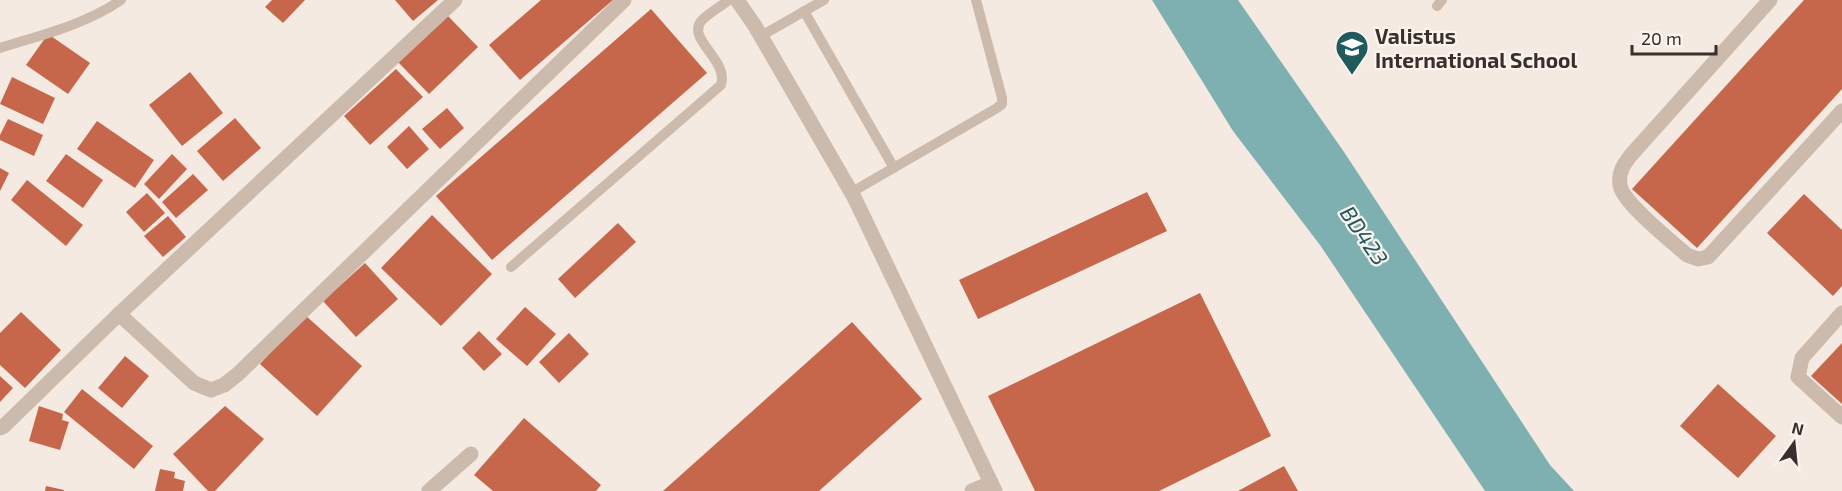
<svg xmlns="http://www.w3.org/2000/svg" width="1842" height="491" viewBox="0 0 1842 491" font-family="'Exo 2',sans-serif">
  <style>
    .water { fill: #7fb0b1 }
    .building { fill: #c6674c }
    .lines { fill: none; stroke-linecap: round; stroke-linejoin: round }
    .service { stroke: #ccbaac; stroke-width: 10 }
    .minor { stroke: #ccbaac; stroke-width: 15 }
    .labels { text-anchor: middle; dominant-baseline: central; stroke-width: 4.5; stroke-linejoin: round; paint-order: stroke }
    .poi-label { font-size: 21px; font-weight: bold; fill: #3a2f2b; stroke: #fbf4ee; text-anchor: start }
    .water-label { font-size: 22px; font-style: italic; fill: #205a5d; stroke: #fbf4ee }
  </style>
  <rect width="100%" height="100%" fill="#f4eae1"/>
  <path class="water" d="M 1152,0 L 1238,0 L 1344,152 L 1550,465 L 1574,491 L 1485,491 L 1320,245 L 1233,131 Z"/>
  <g class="building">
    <path d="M 272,0 L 305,0 L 283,23 L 265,7 Z"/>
    <path d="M 395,0 L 438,0 L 413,21 Z"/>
    <path d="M 541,0 L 613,0 L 520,80 L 489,45 Z"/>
    <path d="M 1804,0 L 1842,0 L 1842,89 L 1697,248 L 1632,189 Z"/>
    <path d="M 651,9 L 707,73 L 492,260 L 436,196 Z"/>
    <path d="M 447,15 L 478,47 L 429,94 L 398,62 Z"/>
    <path d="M 48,34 L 90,63 L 68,94 L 26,65 Z"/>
    <path d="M 396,69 L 423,97 L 370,145 L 344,116 Z"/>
    <path d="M 190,72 L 223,113 L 182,146 L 149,105 Z"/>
    <path d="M 12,77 L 55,98 L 43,124 L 0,104 Z"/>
    <path d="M 447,108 L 464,128 L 440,149 L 422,129 Z"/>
    <path d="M 235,118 L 261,148 L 223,181 L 197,151 Z"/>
    <path d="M 8,119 L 43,135 L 34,156 L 0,140 L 0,135 Z"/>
    <path d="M 97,121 L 154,160 L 135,188 L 77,149 Z"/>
    <path d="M 409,126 L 429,149 L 407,169 L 387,147 Z"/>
    <path d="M 66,154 L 103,180 L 83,208 L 46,181 Z"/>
    <path d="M 172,154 L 187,169 L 159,199 L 144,184 Z"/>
    <path d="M 0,168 L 9,173 L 0,191 Z"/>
    <path d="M 193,174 L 208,190 L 176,218 L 162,202 Z"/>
    <path d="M 27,180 L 83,225 L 66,246 L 11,200 Z"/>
    <path d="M 1147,192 L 1167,231 L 978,319 L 959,280 Z"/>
    <path d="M 147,193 L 165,213 L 144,232 L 126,212 Z"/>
    <path d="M 1804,194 L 1842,230 L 1842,286 L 1833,296 L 1767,233 Z"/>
    <path d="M 432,215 L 492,274 L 441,326 L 381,268 Z"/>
    <path d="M 168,216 L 186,237 L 163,257 L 144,236 Z"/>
    <path d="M 618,223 L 636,242 L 575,298 L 558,279 Z"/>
    <path d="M 365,263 L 398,299 L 356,337 L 323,301 Z"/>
    <path d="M 1200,293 L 1271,436 L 1159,491 L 1035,491 L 988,396 Z"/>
    <path d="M 525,307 L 556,334 L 527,366 L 496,339 Z"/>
    <path d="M 21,312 L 61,350 L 25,388 L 0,365 L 0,333 Z"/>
    <path d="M 305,315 L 362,366 L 317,416 L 260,364 Z"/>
    <path d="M 852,322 L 922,399 L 819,491 L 663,491 Z"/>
    <path d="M 479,331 L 502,354 L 484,371 L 462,348 Z"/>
    <path d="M 569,333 L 589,354 L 559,383 L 539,362 Z"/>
    <path d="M 1842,343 L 1842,404 L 1811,376 Z"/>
    <path d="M 125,356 L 149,376 L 122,408 L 98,388 Z"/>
    <path d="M 0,376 L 13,388 L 0,402 Z"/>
    <path d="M 1718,384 L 1776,436 L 1738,478 L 1680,426 Z"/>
    <path d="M 82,389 L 153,446 L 134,469 L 64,412 Z"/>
    <path d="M 39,406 L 63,414 L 62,420 L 69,422 L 60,450 L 29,441 Z"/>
    <path d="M 225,406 L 264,439 L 215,491 L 208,491 L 173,454 Z"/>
    <path d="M 524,418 L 601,485 L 596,491 L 493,491 L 474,475 Z"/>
    <path d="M 1284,466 L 1298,491 L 1238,491 Z"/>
    <path d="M 160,469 L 175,472 L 174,478 L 185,481 L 183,491 L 155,491 Z"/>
    <path d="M 46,486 L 64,490 L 64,491 L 45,491 Z"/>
  </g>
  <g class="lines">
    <g class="service">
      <path d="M 1437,6 L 1442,0"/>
      <path d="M 804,11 L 894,168"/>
      <path d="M 761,36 L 824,0"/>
      <path d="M 0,48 C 41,35 85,25 121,0"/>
      <path d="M 852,192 L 997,108 L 1002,104 L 1002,98 L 976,0"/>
      <path d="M 511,267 L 721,85 C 729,59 685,39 702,20 C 709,13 721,6 729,0"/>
    </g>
    <g class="minor">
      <path d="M 737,0 L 755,26 L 854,197 L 995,491"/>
      <path d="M 1770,0 L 1631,155 C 1624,164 1618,172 1620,185 C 1622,202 1672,242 1687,255 L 1698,259 L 1708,257 L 1842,111"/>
      <path d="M 1842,313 L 1802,358 L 1798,377 L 1842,417"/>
      <path d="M 119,314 L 194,383 L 211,390 L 224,385 L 238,374 L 624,0"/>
      <path d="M 0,428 L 4,426 L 119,314 L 455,0"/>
      <path d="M 429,491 L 471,454"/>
      <path d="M 972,491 L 991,483"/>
    </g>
  </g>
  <defs>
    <g id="school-pin" transform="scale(1.725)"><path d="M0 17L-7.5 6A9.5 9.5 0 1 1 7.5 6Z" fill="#205a5d" stroke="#fbf4ee"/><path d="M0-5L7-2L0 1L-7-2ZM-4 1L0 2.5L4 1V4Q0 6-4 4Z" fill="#fff"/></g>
  </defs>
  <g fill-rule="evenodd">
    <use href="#school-pin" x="1352" y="47"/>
  </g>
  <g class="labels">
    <g class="poi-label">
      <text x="1375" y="35">Valistus<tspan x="1375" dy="24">International School</tspan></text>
    </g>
    <g class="water-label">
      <text transform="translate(1365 235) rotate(56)">BD423</text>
    </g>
  </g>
  <g transform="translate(1794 443) rotate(15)" stroke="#fbf4ee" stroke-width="4.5" paint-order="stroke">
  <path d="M0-4.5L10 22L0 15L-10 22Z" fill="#3a2f2b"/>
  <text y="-9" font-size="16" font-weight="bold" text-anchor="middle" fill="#3a2f2b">N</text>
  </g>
  <path d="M1632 45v9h84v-9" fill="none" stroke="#3a2f2b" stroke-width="3"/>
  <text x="1641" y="45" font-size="18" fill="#3a2f2b" stroke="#fbf4ee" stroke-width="4.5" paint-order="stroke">20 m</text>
</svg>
